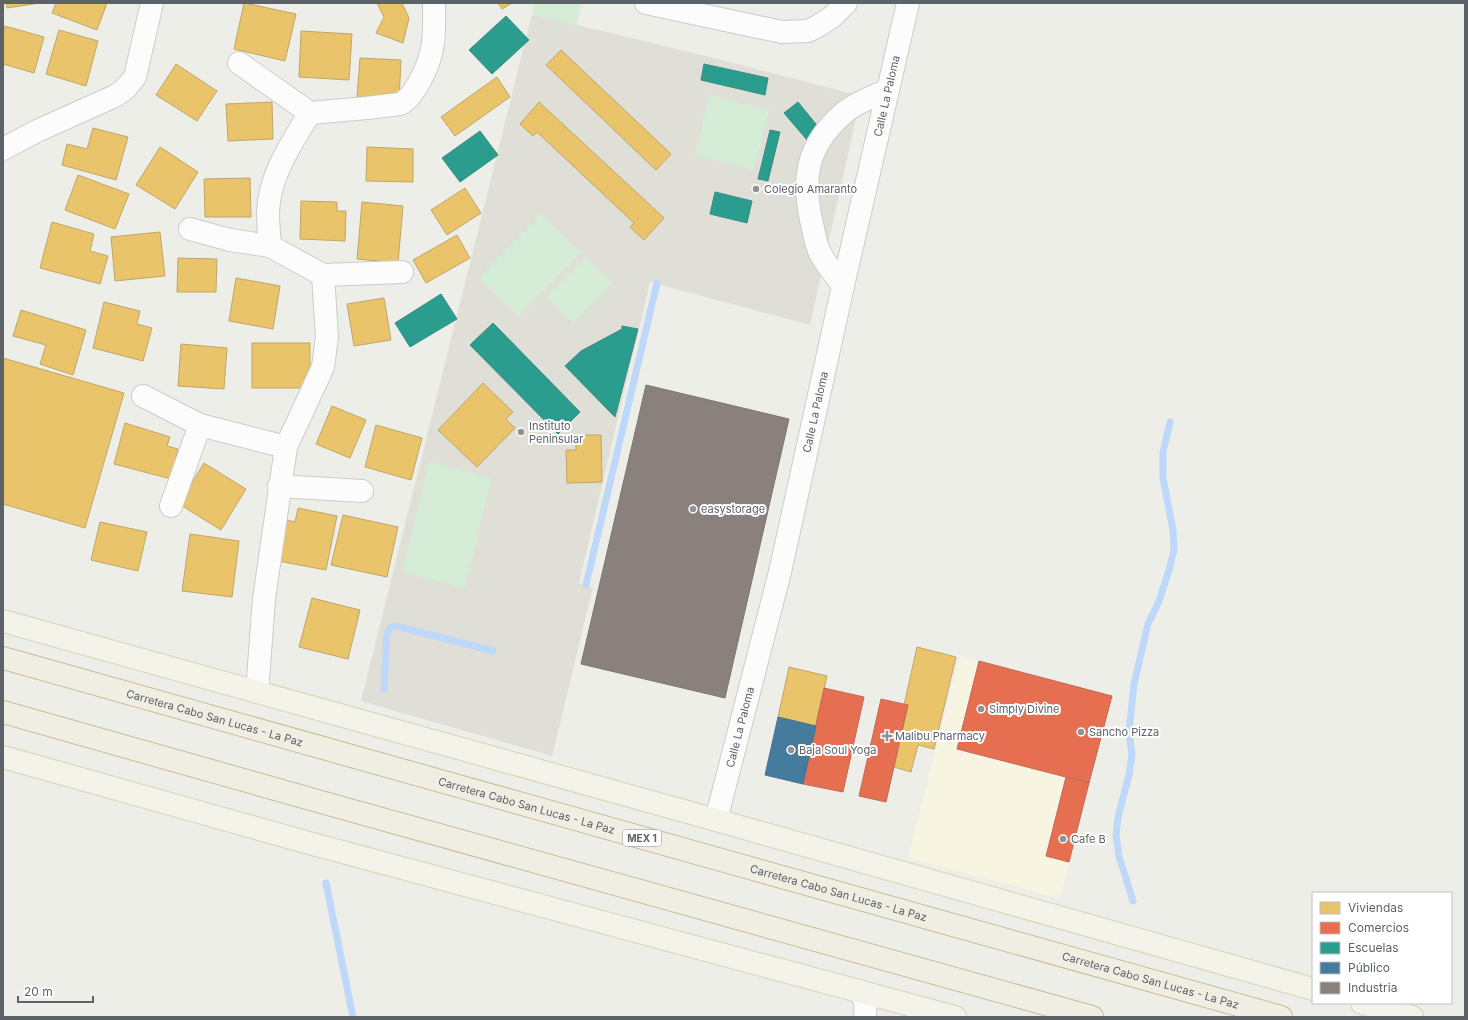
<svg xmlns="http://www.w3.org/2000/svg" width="1468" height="1020" viewBox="0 0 1468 1020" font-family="Inter,sans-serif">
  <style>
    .commercial { fill: #f7f5e2 }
    .education { fill: #dfded7 }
    .green { fill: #d5ecd6 }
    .homes { fill: #e9c46a; stroke: #bfa669 }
    .shops { fill: #e76f51; stroke: #be6b58 }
    .schools { fill: #2a9d8f; stroke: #398b83 }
    .public { fill: #457b9d; stroke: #4c738d }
    .industry { fill: #8a817c; stroke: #7c7776 }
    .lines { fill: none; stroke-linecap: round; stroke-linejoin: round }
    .stream { stroke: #bdd8f8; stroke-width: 7 }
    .minor-casing { stroke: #cbcccb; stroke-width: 24 }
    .major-casing { stroke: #d8d3b5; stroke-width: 24 }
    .highway-casing { stroke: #c7be95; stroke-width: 24 }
    .minor { stroke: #fcfcfc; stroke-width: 22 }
    .major { stroke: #f3f3e9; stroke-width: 22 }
    .highway { stroke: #f0eee2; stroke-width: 22 }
    .poi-dot { fill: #909295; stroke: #fff; stroke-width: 1.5 }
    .labels { text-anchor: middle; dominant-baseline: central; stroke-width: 4; stroke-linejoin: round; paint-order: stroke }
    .shield { fill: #fff; stroke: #8e9095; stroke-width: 1 }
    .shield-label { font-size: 10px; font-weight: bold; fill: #5d6168 }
    .street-label { font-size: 11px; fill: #5d6168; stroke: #fff }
    .poi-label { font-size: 11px; fill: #5d6168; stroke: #fff; text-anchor: start }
  </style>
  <rect width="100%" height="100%" fill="#eeeee9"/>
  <path class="commercial" d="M 960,656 L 1112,696 L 1060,898 L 908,858 Z"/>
  <path class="education" d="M 532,14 L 710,57 L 861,96 L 810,325 L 650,282 L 579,583 L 593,587 L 552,756 L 361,701 Z"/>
  <g class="green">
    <path d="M 534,3 L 582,3 L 576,25 L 532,14 Z"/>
    <path d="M 709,95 L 769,110 L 754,170 L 695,155 Z"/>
    <path d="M 541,214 L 581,252 L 518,316 L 479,278 Z"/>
    <path d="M 586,257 L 612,283 L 573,323 L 546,297 Z"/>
    <path d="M 429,462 L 492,478 L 465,588 L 402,572 Z"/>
  </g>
  <g class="homes">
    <path d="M 6,3 L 40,3 L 7,8 Z"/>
    <path d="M 56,3 L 107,3 L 97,30 L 52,13 Z"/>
    <path d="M 244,3 L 296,14 L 285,61 L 234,49 Z"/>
    <path d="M 377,3 L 402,3 L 409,18 L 403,43 L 376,33 L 384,17 Z"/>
    <path d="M 498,3 L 512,3 L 502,9 Z"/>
    <path d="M 5,26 L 44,37 L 34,73 L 3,64 L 3,32 Z"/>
    <path d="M 59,30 L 98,41 L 86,86 L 46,74 Z"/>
    <path d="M 301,31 L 352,34 L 349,80 L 299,77 Z"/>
    <path d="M 561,50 L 671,154 L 656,170 L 546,65 Z"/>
    <path d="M 360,58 L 401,60 L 399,100 L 357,97 Z"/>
    <path d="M 176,64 L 217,91 L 197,121 L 156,95 Z"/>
    <path d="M 497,77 L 510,97 L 455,136 L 441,117 Z"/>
    <path d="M 272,102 L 273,139 L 228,141 L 226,104 Z"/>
    <path d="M 539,102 L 664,218 L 644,240 L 630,227 L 634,223 L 537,132 L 533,136 L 520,124 Z"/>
    <path d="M 93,128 L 128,137 L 116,180 L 62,165 L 67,144 L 87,149 Z"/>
    <path d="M 160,147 L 198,172 L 175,209 L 136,185 Z"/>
    <path d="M 367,147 L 413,149 L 413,182 L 366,181 Z"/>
    <path d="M 78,175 L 129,194 L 115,229 L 65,210 Z"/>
    <path d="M 250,178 L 251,217 L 205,217 L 204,179 Z"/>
    <path d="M 465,188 L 481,213 L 447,235 L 431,210 Z"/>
    <path d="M 301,201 L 337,202 L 337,211 L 346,211 L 345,241 L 300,239 Z"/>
    <path d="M 362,202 L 403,206 L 398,263 L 357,259 Z"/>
    <path d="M 52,222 L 94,234 L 90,251 L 108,256 L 100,284 L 40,268 Z"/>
    <path d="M 160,232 L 165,276 L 115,281 L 111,237 Z"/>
    <path d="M 457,235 L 470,258 L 426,283 L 413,260 Z"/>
    <path d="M 178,258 L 217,259 L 216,292 L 177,292 Z"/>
    <path d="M 236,278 L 280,286 L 273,329 L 229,321 Z"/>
    <path d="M 384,298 L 391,340 L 354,346 L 347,304 Z"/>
    <path d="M 104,302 L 140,311 L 137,324 L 152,328 L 143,361 L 93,348 Z"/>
    <path d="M 21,310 L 86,330 L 73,375 L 40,364 L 46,345 L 13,336 Z"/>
    <rect x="252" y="343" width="58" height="45"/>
    <path d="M 181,344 L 227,348 L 224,389 L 178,386 Z"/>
    <path d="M 3,358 L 124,393 L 85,528 L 3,504 Z"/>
    <path d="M 483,383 L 513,412 L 506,419 L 515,428 L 477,467 L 438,430 Z"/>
    <path d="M 332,406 L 366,420 L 350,458 L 316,444 Z"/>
    <path d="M 125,423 L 170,437 L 167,446 L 178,449 L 171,479 L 114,464 Z"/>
    <path d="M 376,425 L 422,438 L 411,480 L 365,467 Z"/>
    <path d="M 576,435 L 601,435 L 602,482 L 567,483 L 566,450 L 576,450 Z"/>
    <path d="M 204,463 L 246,489 L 221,530 L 179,504 Z"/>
    <path d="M 298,508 L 337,516 L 326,570 L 278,561 L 286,520 L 295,522 Z"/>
    <path d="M 343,515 L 398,527 L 387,577 L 331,565 Z"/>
    <path d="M 100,522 L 147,532 L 138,571 L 91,560 Z"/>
    <path d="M 190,534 L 239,541 L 232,597 L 182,591 Z"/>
    <path d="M 312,598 L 360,610 L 348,659 L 299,647 Z"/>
    <path d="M 917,647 L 956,657 L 934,749 L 918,745 L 911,772 L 894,767 L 908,705 L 904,705 Z"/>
    <path d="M 789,667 L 827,676 L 816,726 L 778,717 Z"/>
  </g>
  <g class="shops">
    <path d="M 979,661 L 1112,696 L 1089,783 L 957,749 Z"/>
    <path d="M 824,688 L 864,697 L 843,792 L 803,784 Z"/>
    <path d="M 881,699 L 908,705 L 886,802 L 859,796 Z"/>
    <path d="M 1066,777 L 1089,783 L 1069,862 L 1046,856 Z"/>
  </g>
  <g class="schools">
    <path d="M 506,16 L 529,40 L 492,74 L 469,50 Z"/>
    <path d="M 704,64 L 768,78 L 765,95 L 701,80 Z"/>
    <path d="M 798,102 L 820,129 L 807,140 L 784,113 Z"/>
    <path d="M 770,130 L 780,132 L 768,181 L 758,179 Z"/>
    <path d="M 480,131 L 498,155 L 460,182 L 442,158 Z"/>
    <path d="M 715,192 L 752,201 L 747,223 L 710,214 Z"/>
    <path d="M 441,294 L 457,319 L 410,347 L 395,323 Z"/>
    <path d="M 493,323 L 580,412 L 558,434 L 470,345 Z"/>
    <path d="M 622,326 L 638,329 L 615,417 L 565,366 L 581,351 L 622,329 Z"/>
  </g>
  <path class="public" d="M 778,717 L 816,726 L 803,784 L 765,775 Z"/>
  <path class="industry" d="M 646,385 L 789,419 L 725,698 L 581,664 Z"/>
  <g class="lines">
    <g class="stream">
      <path d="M 586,585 L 657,283"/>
      <path d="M 384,689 L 387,634 C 388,629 390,626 396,626 L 493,651"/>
      <path d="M 326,883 L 353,1017"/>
      <path d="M 1133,901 L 1119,856 L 1116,835 L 1118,817 L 1129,775 L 1132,755 L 1129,732 L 1134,684 L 1148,624 L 1159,601 L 1169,570 L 1174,550 L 1173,530 L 1163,478 L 1163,452 L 1170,422"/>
    </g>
    <g class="minor-casing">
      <g id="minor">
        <path d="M 646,3 L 782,32 L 808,31 L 818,26 L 832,17 L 846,3"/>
        <path d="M 239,63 L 310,113"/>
        <path d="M 3,149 L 37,131 L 115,96 L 125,89 L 135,77 L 152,3"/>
        <path d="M 190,229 L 230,240 L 270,246"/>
        <path d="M 323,275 L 402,272"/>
        <path d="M 843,286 C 836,275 826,265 820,253 C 816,245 814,233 812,224 C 801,178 807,144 845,112 C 857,102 874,96 888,90"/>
        <path d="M 143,396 L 200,425 L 171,506"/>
        <path d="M 200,425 L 286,447"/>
        <path d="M 279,486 L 362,491"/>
        <path d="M 257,692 L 264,599 L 286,447 L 323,367 L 327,337 L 323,275 L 270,246 C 269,234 268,223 268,212 C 269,176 292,142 310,113 L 367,108 L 400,104 C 415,97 429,65 432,49 C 435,36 434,17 434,3"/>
        <path id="s1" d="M 716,820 L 780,572 L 843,286 L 908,3"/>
        <path d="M 859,991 C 866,999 866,1006 865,1017"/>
      </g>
    </g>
    <g class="major-casing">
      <g id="major">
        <path d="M 3,621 L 716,820 L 1313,989"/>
        <path d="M 3,757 L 309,843 L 955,1017"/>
        <path d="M 1362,1003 L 1412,1017"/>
      </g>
    </g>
    <g class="highway-casing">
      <g id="highway">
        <path id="s2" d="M 3,658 C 429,779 855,897 1281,1017"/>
        <path d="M 3,712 L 321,802 L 1092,1017"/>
      </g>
    </g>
    <use href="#minor" class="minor"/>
    <use href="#major" class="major"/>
    <use href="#highway" class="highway"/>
  </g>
  <g class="poi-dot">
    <circle cx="756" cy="189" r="4"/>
    <circle cx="521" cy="432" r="4"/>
    <circle cx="693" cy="509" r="4"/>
    <circle cx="981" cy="709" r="4"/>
    <circle cx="1081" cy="732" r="4"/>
    <path d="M885 730h4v4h4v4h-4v4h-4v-4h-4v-4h4z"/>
    <circle cx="791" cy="750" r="4"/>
    <circle cx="1063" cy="839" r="4"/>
  </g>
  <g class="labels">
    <rect class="shield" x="623" y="830" width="38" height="16" rx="3"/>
    <g class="shield-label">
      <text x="642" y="838">MEX 1</text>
    </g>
    <g class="street-label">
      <text stroke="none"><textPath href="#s1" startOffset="744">Calle La Paloma</textPath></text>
      <text stroke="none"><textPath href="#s1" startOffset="420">Calle La Paloma</textPath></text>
      <text stroke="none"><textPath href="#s2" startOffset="220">Carretera Cabo San Lucas - La Paz</textPath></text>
      <text stroke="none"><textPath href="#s1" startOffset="96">Calle La Paloma</textPath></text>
      <text stroke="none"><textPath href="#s2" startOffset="544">Carretera Cabo San Lucas - La Paz</textPath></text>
      <text stroke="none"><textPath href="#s2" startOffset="868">Carretera Cabo San Lucas - La Paz</textPath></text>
      <text stroke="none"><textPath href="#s2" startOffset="1192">Carretera Cabo San Lucas - La Paz</textPath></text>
    </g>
    <g class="poi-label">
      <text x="764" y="189">Colegio Amaranto</text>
      <text x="529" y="426">Instituto<tspan x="529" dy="13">Peninsular</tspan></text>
      <text x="701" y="509">easystorage</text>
      <text x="989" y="709">Simply Divine</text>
      <text x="1089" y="732">Sancho Pizza</text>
      <text x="895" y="736">Malibu Pharmacy</text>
      <text x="799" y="750">Baja Soul Yoga</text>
      <text x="1071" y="839">Cafe B</text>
    </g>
  </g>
  <rect width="1468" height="1020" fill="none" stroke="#5d6168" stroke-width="8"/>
  <rect x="1312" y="892" width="140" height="112" fill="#ffffff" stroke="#bec0c3"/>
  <rect x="1320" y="902" width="20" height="12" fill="#e9c46a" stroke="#bec0c3"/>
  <text x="1348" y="912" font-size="12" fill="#5d6168">Viviendas</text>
  <rect x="1320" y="922" width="20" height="12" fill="#e76f51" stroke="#bec0c3"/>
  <text x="1348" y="932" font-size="12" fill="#5d6168">Comercios</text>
  <rect x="1320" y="942" width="20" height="12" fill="#2a9d8f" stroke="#bec0c3"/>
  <text x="1348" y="952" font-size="12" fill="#5d6168">Escuelas</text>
  <rect x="1320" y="962" width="20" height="12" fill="#457b9d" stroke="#bec0c3"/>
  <text x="1348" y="972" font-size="12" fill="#5d6168">Público</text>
  <rect x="1320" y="982" width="20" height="12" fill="#8a817c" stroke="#bec0c3"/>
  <text x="1348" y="992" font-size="12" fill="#5d6168">Industria</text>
  <path d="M18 996v6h75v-6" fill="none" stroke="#5d6168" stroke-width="2"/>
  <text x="24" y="996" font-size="12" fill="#5d6168" stroke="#ffffff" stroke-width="3" paint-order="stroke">20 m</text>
</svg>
